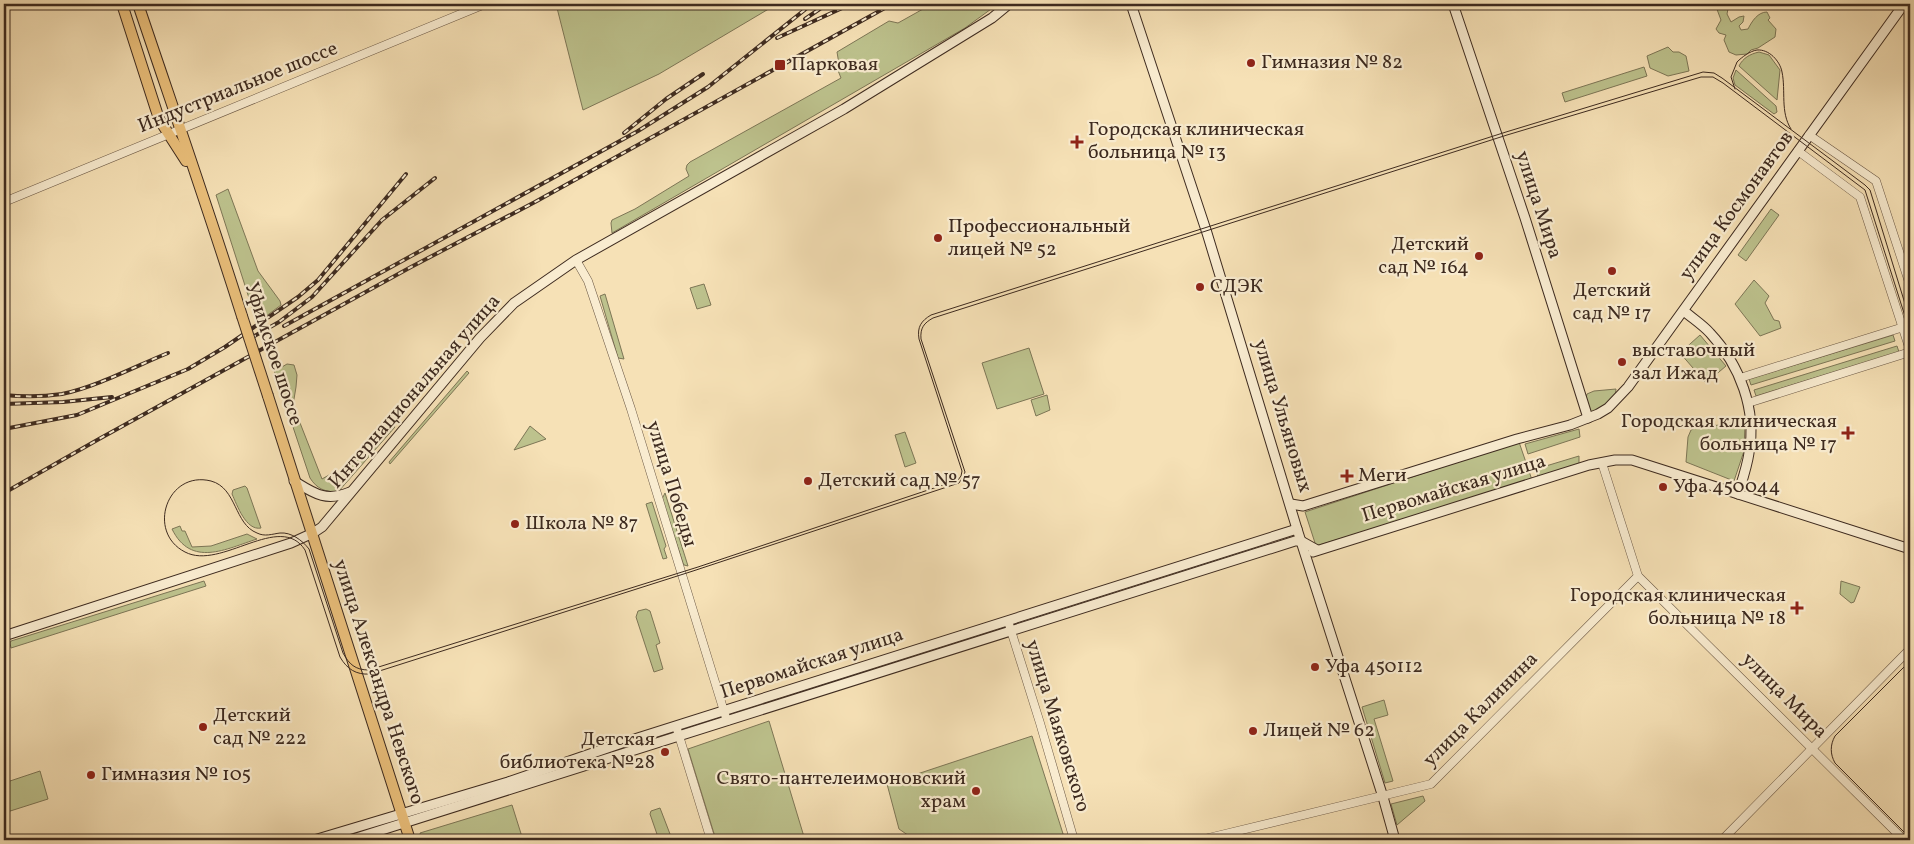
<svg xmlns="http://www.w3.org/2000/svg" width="1914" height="844" viewBox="0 0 1914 844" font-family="Vollkorn,serif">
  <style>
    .green { fill: #bdc28d; stroke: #7d7656 }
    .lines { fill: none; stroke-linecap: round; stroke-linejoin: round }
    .tertiary-casing { stroke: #6b5845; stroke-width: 9 }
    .secondary-casing { stroke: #3d2a1f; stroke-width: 11 }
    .primary-casing { stroke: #3d2a1f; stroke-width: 12 }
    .tertiary { stroke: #f9ecd0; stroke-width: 8 }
    .secondary { stroke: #f9ecd0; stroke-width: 9 }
    .primary { stroke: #ebc07b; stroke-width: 10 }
    .tram { stroke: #3d2a1f; stroke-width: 1 }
    .rail-casing { stroke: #3d2a1f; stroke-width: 4 }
    .rail { stroke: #f9ecd0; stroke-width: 2; stroke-dasharray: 5.5; stroke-linecap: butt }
    .primary-bridge-casing { stroke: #3d2a1f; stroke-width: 12; stroke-linecap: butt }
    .primary-bridge { stroke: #ebc07b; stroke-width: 10 }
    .poi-dot { fill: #8f2418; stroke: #f9ecd0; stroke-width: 2 }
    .labels { text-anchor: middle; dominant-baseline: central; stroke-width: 4.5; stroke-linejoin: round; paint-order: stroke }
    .poi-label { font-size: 20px; fill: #3d2a1f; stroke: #f9ecd0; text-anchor: start }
    .street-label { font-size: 20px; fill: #3d2a1f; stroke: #f9ecd0 }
  </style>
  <rect width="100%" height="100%" fill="#f6e1b6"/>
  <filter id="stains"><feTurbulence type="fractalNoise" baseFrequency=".004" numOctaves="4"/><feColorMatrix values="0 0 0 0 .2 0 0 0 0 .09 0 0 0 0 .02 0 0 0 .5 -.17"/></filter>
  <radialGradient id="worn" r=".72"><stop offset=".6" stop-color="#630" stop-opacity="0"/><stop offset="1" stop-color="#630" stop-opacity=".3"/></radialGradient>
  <g class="green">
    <path d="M 556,4 L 777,4 L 659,74 L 583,110 Z"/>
    <path d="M 932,4 L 998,4 L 965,28 L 612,233 L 611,223 L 612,220 L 635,209 L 689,176 L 686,169 L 687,165 L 690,162 L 841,78 L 837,68 L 839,64 L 837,52 L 889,21 L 898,23 Z"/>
    <path d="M 1715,4 L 1729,4 L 1727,14 L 1731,22 L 1739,17 L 1744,16 L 1743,22 L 1739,26 L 1741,30 L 1748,29 C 1752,21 1758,12 1767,12 L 1770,18 L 1768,20 L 1776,29 L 1775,37 L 1758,48 L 1751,50 L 1747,54 L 1736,55 L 1729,52 L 1724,40 L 1726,35 L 1719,33 L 1716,29 L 1721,20 Z"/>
    <path d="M 1668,47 L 1673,52 L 1679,52 L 1686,56 L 1689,71 L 1668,76 L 1650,68 L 1647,56 Z"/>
    <path d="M 1759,52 L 1769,55 L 1780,70 L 1777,100 L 1739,66 C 1743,58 1750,54 1759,52 Z"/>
    <path d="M 1644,67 L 1647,76 L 1565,102 L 1562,93 Z"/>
    <path d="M 1736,70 L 1776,106 L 1777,112 L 1774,114 L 1735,85 L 1733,78 Z"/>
    <path d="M 228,189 L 258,271 L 280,301 L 281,305 L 257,323 L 216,195 Z"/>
    <path d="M 1771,209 L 1779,215 L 1746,261 L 1738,255 Z"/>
    <path d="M 1754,280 L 1769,296 L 1765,303 L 1774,320 L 1779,321 L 1781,328 L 1760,336 L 1735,304 Z"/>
    <path d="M 704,284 L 711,305 L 697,309 L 690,288 Z"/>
    <path d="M 605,294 L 624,359 L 618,358 L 600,296 Z"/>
    <path d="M 1700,335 L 1726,366 L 1706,383 L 1680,353 Z"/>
    <path d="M 1893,335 L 1895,341 L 1751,385 L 1749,379 Z"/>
    <path d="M 1897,346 L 1899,352 L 1756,396 L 1754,390 Z"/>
    <path d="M 1029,348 L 1044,394 L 997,409 L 982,363 Z"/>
    <path d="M 271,361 L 279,367 L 282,367 L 287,364 L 294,365 L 297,375 L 296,387 L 293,405 L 322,479 L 336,471 L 338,473 L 348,470 L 391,412 L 392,414 L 390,421 L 395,427 L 338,492 C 325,492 317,489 310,478 Z"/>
    <path d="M 467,371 L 469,373 L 390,464 L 389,462 Z"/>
    <path d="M 1616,389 L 1615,397 L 1591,415 L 1585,402 L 1587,394 L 1594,391 Z"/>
    <path d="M 1047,395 L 1050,410 L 1036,416 L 1031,400 Z"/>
    <path d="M 1741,419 L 1745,422 L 1744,451 L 1734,481 L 1686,462 L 1688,437 L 1691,430 L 1699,426 L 1725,425 Z"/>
    <path d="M 530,426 L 546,439 L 514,450 Z"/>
    <path d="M 1579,429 L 1580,437 L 1528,454 L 1525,444 Z"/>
    <path d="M 905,432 L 916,463 L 905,467 L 895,435 Z"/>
    <path d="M 1519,442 L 1532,480 L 1316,546 L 1305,512 Z"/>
    <path d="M 1579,456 L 1579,464 L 1538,477 L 1536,469 Z"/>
    <path d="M 245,486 L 247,488 L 261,528 C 246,531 237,505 232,494 L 233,490 Z"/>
    <path d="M 665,493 L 688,566 L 684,565 L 683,563 L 662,499 Z"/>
    <path d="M 652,502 L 666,546 L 664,549 L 667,558 L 663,559 L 646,504 Z"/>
    <path d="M 180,526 L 182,531 L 185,531 L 192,547 L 211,546 L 247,534 L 257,539 C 226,549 191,568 172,529 Z"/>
    <path d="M 204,581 L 206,586 L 11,648 L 10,643 L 11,641 Z"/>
    <path d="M 1841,581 L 1860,587 L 1854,602 L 1851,603 L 1840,594 Z"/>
    <path d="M 646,609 L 650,611 L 660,643 L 656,645 L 663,669 L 654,672 L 636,617 L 638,611 Z"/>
    <path d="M 1384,700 L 1388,715 L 1374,719 L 1393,781 L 1385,783 L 1362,707 Z"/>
    <path d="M 769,721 L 805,840 L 716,840 L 688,749 Z"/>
    <path d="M 1032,736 L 1065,840 L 915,840 L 899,829 L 887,784 Z"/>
    <path d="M 40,771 L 48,799 L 4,813 L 4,783 Z"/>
    <path d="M 1423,796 L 1425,801 L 1397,825 L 1391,804 Z"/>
    <path d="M 512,805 L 523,840 L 422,840 L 420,833 Z"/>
    <path d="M 660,808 L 670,834 L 665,840 L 659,840 L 650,814 L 651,811 Z"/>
  </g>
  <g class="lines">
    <g class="tertiary-casing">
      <g id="tertiary">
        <path d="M 1809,135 L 1876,181 L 1910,285"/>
        <path d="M 1798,151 L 1860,197 L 1910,350"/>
        <path d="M 4,202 L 485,4"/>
        <path d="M 576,260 L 588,281 L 631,409 L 727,721"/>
        <path d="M 1740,378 L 1910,325"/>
        <path d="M 1748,403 L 1910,352"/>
        <path d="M 1602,463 L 1638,576 L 1904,840"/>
        <path d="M 1008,621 L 1040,723 L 1074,840"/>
        <path d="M 676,726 L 711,840"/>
        <path d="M 1200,840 L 1431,784 L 1638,576"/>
        <path d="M 1722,840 L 1910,649"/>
      </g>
    </g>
    <g class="secondary-casing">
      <g id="secondary">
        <path d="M 1131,4 L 1207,233 L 1297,529 L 1383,797 L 1395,840"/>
        <path d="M 1453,4 L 1525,218 L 1588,418"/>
        <path d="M 1684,311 C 1692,318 1703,325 1710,333 C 1740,365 1757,410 1749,453 C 1747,467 1742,481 1738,494"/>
        <path d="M 294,481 C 315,494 326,502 350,492"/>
        <path d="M 1291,504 L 1303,506 L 1517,439 L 1570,425 L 1598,414 L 1608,408 L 1628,387 L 1904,4"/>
        <path d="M 1313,552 L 1589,465 L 1615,460 L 1632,460 L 1910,549"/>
        <path d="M 4,636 L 291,543 L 313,533 L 322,527 L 480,338 L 514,303 L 576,260 L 844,109 L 992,18 L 1009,4"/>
        <path d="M 314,840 L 508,782 L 625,742 L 1297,529"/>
        <path d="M 350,840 L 1295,541 L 1301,541 L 1317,550"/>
      </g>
    </g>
    <g class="primary-casing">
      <g id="primary">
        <path d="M 122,4 L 159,119 L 186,161"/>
        <path d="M 138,4 C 173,108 209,211 242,316"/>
        <path d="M 268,396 L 410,840"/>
      </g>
    </g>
    <use href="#tertiary" class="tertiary"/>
    <use href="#secondary" class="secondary"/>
    <use href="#primary" class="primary"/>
    <g class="tram">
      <path d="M 1735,89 L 1731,77 L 1737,62 C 1742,57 1750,51 1757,50 C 1769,49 1780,61 1782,72 C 1786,91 1780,112 1791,129"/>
      <path d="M 1910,320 L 1870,190 L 1865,185 L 1722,78 L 1714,73 L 1703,72 L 1506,132 L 931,315 C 921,321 917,327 919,339 L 962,471 L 961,476 L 958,480 L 698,567 L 369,670 C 355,670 349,664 343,653 L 309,549 C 302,540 291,532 280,533 C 272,534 265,537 257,533 C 234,524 237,488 211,481 C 167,470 146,532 185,552 C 221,571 280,511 305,550 L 340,657 C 347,669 356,675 370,674 L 693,571 L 959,483 L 963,477 L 965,472 L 921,339 C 920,328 924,323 933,318 L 1507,135 L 1701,77 L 1713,77 L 1723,83 L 1865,190 L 1910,332"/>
      <path d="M 1910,661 L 1835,736 C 1830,745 1830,754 1835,763 L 1910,838"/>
    </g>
    <g class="rail-casing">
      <g id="rail">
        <path d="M 805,19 L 827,4"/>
        <path d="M 777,38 L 851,4"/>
        <path d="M 624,133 L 666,99 L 703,74"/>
        <path d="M 284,326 L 638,131 L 708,87 L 812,4"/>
        <path d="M 251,338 L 279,322 L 312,297 L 382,220 L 435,178"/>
        <path d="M 4,395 C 23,397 42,397 62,394 C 96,387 136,366 168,353"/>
        <path d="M 4,404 L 63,402 L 112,397"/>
        <path d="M 4,429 L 77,415 L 188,369 L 225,347 L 298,297 L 318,280 L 406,174"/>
        <path d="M 4,493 L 99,439 L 411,267 L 535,202 L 892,4"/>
      </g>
    </g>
    <use href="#rail" class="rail"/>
    <g class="primary-bridge-casing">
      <path id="primary-bridge" d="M 242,316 L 268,396"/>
    </g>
    <use href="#primary-bridge" class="primary-bridge"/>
  </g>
  <g class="poi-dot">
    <circle cx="1251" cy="63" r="5"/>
    <rect x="774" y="59" width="12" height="12" rx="2.5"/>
    <path d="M1074.5 134.5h5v5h5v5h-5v5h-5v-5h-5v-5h5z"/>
    <circle cx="938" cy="238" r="5"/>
    <circle cx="1479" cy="256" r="5"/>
    <circle cx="1612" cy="271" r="5"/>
    <circle cx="1200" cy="287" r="5"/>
    <circle cx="1622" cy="362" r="5"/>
    <path d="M1845.5 425.5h5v5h5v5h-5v5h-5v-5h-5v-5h5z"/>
    <path d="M1344.5 468.5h5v5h5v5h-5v5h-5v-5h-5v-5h5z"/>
    <circle cx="808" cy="481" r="5"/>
    <circle cx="1663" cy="487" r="5"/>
    <circle cx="515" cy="524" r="5"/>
    <path d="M1794.5 600.5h5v5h5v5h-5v5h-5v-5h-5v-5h5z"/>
    <circle cx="1315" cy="667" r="5"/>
    <circle cx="203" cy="727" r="5"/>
    <circle cx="1253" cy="731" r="5"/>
    <circle cx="665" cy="752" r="5"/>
    <circle cx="91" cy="775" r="5"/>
    <circle cx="976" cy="791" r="5"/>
  </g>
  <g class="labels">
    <g class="poi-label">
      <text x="1261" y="63">Гимназия № 82</text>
      <text x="791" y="65">Парковая</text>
      <text x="1088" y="130">Городская клиническая<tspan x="1088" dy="23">больница № 13</tspan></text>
      <text x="948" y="227">Профессиональный<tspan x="948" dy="23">лицей № 52</tspan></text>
      <text x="1469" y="245" text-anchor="end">Детский<tspan x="1469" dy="23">сад № 164</tspan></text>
      <text x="1210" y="287">СДЭК</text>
      <text x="1612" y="291" text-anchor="middle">Детский<tspan x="1612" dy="23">сад № 17</tspan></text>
      <text x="1632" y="351">выставочный<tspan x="1632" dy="23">зал Ижад</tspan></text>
      <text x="1837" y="422" text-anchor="end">Городская клиническая<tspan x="1837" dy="23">больница № 17</tspan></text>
      <text x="1358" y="476">Меги</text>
      <text x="818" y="481">Детский сад № 57</text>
      <text x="1673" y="487">Уфа 450044</text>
      <text x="525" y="524">Школа № 87</text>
      <text x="1786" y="596" text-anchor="end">Городская клиническая<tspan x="1786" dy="23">больница № 18</tspan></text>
      <text x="1325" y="667">Уфа 450112</text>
      <text x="213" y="716">Детский<tspan x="213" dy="23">сад № 222</tspan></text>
      <text x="1263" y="731">Лицей № 62</text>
      <text x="655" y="740" text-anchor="end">Детская<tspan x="655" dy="23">библиотека №28</tspan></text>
      <text x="101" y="775">Гимназия № 105</text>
      <text x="966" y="779" text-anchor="end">Свято-пантелеимоновский<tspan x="966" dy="23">храм</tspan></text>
    </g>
    <g class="street-label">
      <text transform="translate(238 88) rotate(-22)">Индустриальное шоссе</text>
      <text transform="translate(1538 205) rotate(72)">улица Мира</text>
      <text transform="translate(1737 206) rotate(-54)">улица Космонавтов</text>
      <text transform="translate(273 354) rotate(72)">Уфимское шоссе</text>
      <text transform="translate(415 392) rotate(-49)">Интернациональная улица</text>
      <text transform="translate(1282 416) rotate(73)">улица Ульяновых</text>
      <text transform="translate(671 484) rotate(73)">улица Победы</text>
      <text transform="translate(1454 489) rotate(-17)">Первомайская улица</text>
      <text transform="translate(812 664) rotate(-18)">Первомайская улица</text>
      <text transform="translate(378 682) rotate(72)">улица Александра Невского</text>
      <text transform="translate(1784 696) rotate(45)">улица Мира</text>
      <text transform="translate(1481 710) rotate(-45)">улица Калинина</text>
      <text transform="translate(1057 726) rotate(73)">улица Маяковского</text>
    </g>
  </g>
  <rect width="1914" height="844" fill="none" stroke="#f6e1b6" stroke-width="20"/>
  <rect x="5" y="5" width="1904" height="834" fill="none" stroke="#3d2a1f" stroke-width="2.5"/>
  <rect x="10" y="10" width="1894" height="824" fill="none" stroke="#3d2a1f"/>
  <rect width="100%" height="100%" filter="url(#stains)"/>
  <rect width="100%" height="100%" fill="url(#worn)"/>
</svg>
